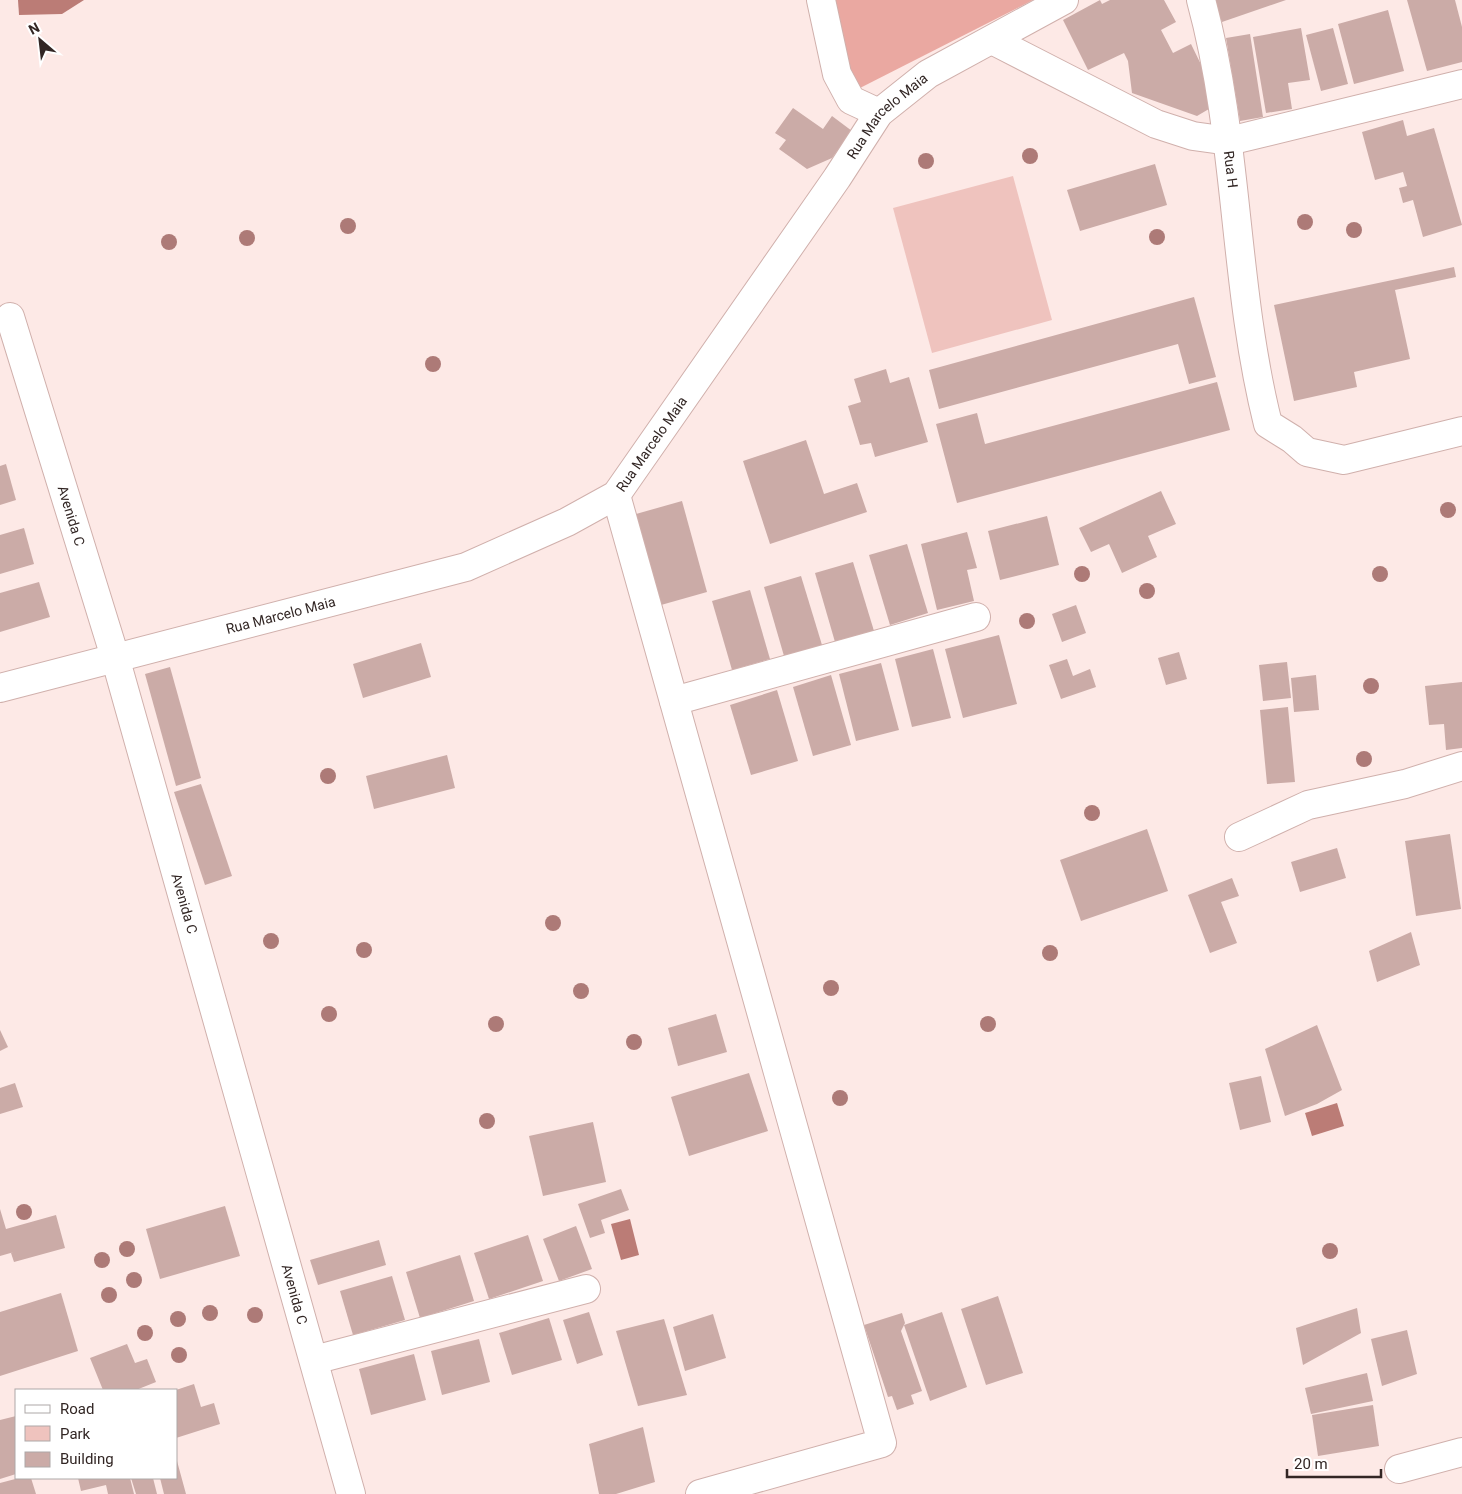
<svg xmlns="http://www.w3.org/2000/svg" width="1462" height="1494" viewBox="0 0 1462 1494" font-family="Roboto,sans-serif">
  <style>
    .green { fill: #efc3be }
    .forest { fill: #eaa8a1 }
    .water { fill: #bb7c76 }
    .building { fill: #cbaba7 }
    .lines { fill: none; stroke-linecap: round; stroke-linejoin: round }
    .minor-casing { stroke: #d0b0ac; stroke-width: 30 }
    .minor { stroke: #fff; stroke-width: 28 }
    .tree { fill: #ad7a77 }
    .labels { text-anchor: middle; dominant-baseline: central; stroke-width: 4; stroke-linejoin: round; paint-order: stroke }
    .street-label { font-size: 14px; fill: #322624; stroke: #fff }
  </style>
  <rect width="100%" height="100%" fill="#fde9e6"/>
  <path class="green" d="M 1013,176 L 1052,320 L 932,353 L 893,208 Z"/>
  <path class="forest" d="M 832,0 L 1033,0 L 858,89 L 844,60 Z"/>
  <g class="water">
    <path d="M 18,0 L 84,0 L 62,14 L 19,15 Z"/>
    <path d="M 1337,1103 L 1344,1126 L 1312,1136 L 1305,1113 Z"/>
    <path d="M 630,1219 L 639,1255 L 621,1260 L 611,1224 Z"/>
  </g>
  <g class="building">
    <path d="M 1100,0 L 1102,4 L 1110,0 L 1164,0 L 1176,22 L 1161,30 L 1173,53 L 1191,44 L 1210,83 L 1214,106 L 1197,116 L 1132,93 L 1128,61 L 1124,53 L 1088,70 L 1063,20 Z"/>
    <path d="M 1212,0 L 1286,0 L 1222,22 Z"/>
    <path d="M 1407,0 L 1455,0 L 1462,27 L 1462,62 L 1427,71 Z"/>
    <path d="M 1388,10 L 1404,71 L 1354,84 L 1338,24 Z"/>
    <path d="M 1301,28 L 1310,80 L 1288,83 L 1292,109 L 1266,113 L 1253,37 Z"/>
    <path d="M 1333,28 L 1348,84 L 1321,91 L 1306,35 Z"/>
    <path d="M 1250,34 L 1263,117 L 1240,121 L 1226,38 Z"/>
    <path d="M 793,108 L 823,129 L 832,116 L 852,131 L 832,158 L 807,169 L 779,149 L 786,140 L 775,133 Z"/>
    <path d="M 1403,120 L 1407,136 L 1434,128 L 1462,225 L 1423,237 L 1413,200 L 1403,203 L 1399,188 L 1407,186 L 1403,172 L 1375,180 L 1362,132 Z"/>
    <path d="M 1155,164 L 1167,205 L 1080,231 L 1067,190 Z"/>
    <path d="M 1454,267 L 1456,277 L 1395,290 L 1410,359 L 1354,372 L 1357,387 L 1294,401 L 1274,305 Z"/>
    <path d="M 1194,297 L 1216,377 L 1189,384 L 1178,344 L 939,409 L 929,370 Z"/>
    <path d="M 886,369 L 890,383 L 909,377 L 928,442 L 875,457 L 871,443 L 860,445 L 848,406 L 861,402 L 854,379 Z"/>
    <path d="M 1217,382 L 1230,430 L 957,503 L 936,424 L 977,413 L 985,444 Z"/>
    <path d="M 806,440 L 824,494 L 857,483 L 867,512 L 770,544 L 743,461 Z"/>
    <path d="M 6,464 L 16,500 L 0,505 L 0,466 Z"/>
    <path d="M 1161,491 L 1176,524 L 1148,536 L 1157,557 L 1122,573 L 1109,544 L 1091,552 L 1079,528 Z"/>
    <path d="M 682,501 L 707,592 L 661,605 L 636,514 Z"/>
    <path d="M 1047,516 L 1059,565 L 1000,580 L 988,531 Z"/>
    <path d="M 24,528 L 34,564 L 0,574 L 0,535 Z"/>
    <path d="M 967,532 L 977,568 L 967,570 L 974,601 L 937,610 L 921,544 Z"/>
    <path d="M 907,544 L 928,613 L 890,625 L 869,555 Z"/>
    <path d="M 853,562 L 874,631 L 835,642 L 815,573 Z"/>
    <path d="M 801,576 L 822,645 L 784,656 L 764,587 Z"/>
    <path d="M 39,582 L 50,617 L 0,632 L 0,593 Z"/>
    <path d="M 750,590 L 770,659 L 732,670 L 712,601 Z"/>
    <path d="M 1076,605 L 1086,633 L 1062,642 L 1052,614 Z"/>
    <path d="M 999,635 L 1017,704 L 963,718 L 945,649 Z"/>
    <path d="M 421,643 L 431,677 L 363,698 L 353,664 Z"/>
    <path d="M 933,649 L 951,718 L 912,727 L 895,659 Z"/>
    <path d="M 1179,652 L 1187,679 L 1166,685 L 1158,658 Z"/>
    <path d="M 1067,659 L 1073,676 L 1090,669 L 1096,687 L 1061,699 L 1049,665 Z"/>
    <path d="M 1287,662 L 1291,698 L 1263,701 L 1259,665 Z"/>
    <path d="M 881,663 L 899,730 L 856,741 L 839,674 Z"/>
    <path d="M 170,667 L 201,778 L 176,786 L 145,674 Z"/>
    <path d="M 831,675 L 851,745 L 813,756 L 793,687 Z"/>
    <path d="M 1316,675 L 1319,710 L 1294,712 L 1291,678 Z"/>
    <path d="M 1462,682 L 1462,748 L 1446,750 L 1444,724 L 1429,725 L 1425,686 Z"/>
    <path d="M 777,690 L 798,761 L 751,775 L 730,705 Z"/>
    <path d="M 1288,707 L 1295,782 L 1267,784 L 1260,710 Z"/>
    <path d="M 447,755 L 455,788 L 374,809 L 366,776 Z"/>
    <path d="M 201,784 L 232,876 L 205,885 L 174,792 Z"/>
    <path d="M 1147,829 L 1168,891 L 1081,921 L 1060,860 Z"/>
    <path d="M 1450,834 L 1461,909 L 1416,916 L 1405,841 Z"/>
    <path d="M 1337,848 L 1346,878 L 1300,892 L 1291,862 Z"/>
    <path d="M 1232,878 L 1239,896 L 1221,902 L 1237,943 L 1210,953 L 1188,895 Z"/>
    <path d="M 1411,932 L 1420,965 L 1377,982 L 1369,951 Z"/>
    <path d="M 716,1014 L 727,1052 L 678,1066 L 668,1028 Z"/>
    <path d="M 1317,1025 L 1342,1090 L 1317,1104 L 1285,1116 L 1265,1049 Z"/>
    <path d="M 0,1030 L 8,1047 L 0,1051 Z"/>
    <path d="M 749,1073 L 768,1131 L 689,1156 L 671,1097 Z"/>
    <path d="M 1261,1076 L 1271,1122 L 1240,1130 L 1229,1083 Z"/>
    <path d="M 15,1083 L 23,1107 L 0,1114 L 0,1088 Z"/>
    <path d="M 593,1122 L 606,1182 L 543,1196 L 529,1136 Z"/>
    <path d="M 621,1189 L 629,1210 L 601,1220 L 605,1233 L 590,1238 L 578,1204 Z"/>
    <path d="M 225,1206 L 240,1256 L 160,1279 L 146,1229 Z"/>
    <path d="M 0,1209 L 6,1229 L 56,1215 L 65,1248 L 14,1262 L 11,1253 L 14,1252 L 0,1256 Z"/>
    <path d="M 576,1226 L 592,1269 L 559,1281 L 543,1239 Z"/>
    <path d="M 528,1235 L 543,1281 L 489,1299 L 474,1253 Z"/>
    <path d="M 379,1240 L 386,1265 L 318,1285 L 310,1260 Z"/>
    <path d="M 460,1255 L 474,1301 L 420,1318 L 406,1272 Z"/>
    <path d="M 392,1276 L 405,1320 L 353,1335 L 340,1291 Z"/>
    <path d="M 61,1293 L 78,1351 L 0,1376 L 0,1312 Z"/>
    <path d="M 998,1296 L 1023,1373 L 986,1385 L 961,1309 Z"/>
    <path d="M 1357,1308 L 1361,1333 L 1303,1365 L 1296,1328 Z"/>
    <path d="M 589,1312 L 603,1355 L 577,1364 L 563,1320 Z"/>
    <path d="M 942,1312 L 967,1387 L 930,1401 L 904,1325 Z"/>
    <path d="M 902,1313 L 905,1323 L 901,1331 L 922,1391 L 911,1395 L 914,1404 L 897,1410 L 892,1396 L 888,1397 L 864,1325 Z"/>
    <path d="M 713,1314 L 726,1358 L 685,1371 L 673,1327 Z"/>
    <path d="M 549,1318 L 562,1360 L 512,1375 L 499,1333 Z"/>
    <path d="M 664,1319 L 687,1395 L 638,1406 L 616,1331 Z"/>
    <path d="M 1407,1330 L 1417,1374 L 1382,1386 L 1371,1339 Z"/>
    <path d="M 479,1339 L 490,1382 L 442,1395 L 431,1351 Z"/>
    <path d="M 127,1344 L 135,1363 L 147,1359 L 156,1382 L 136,1390 L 103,1390 L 90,1358 Z"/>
    <path d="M 414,1354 L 426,1400 L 371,1415 L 359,1369 Z"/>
    <path d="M 1367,1373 L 1373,1401 L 1311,1414 L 1305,1388 Z"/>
    <path d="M 194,1384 L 201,1407 L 214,1403 L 220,1424 L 176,1438 L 176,1390 Z"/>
    <path d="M 1373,1405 L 1379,1446 L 1318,1456 L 1312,1415 Z"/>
    <path d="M 16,1416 L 16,1474 L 0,1479 L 0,1420 Z"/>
    <path d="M 643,1427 L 655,1482 L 616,1494 L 599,1494 L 589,1444 Z"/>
    <path d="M 177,1461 L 186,1494 L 164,1494 L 160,1478 L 176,1478 Z"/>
    <path d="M 19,1478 L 31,1478 L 36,1494 L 0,1494 L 0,1483 Z"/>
    <path d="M 78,1478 L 130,1478 L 134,1494 L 108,1494 L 106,1485 L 81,1491 Z"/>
    <path d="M 131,1478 L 153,1478 L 157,1494 L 136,1494 Z"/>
  </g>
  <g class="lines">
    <g class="minor-casing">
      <g id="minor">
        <path d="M 821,0 L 837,74 L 851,100 L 879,113"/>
        <path id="s1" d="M 1201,0 C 1239,139 1233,285 1268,424 L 1292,439 L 1307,452 L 1344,460 L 1462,431"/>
        <path d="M 992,40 L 1156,124 L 1193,136 L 1229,141 L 1462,84"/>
        <path id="s2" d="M 10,317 L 115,657 L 351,1494"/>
        <path d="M 616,495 L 882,1443 L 700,1494"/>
        <path id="s3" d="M 0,688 L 466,567 L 567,522 L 616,495 L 837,178 L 879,113 L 928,74 L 1064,0"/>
        <path d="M 674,701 L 976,617"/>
        <path d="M 1239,837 L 1308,805 L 1405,784 L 1462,766"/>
        <path d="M 314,1360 L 586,1289"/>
        <path d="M 1399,1469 L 1462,1452"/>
      </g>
    </g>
    <use href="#minor" class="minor"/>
  </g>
  <g class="tree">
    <circle cx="1030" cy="156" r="8"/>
    <circle cx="926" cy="161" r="8"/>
    <circle cx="1305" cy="222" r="8"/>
    <circle cx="348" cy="226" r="8"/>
    <circle cx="1354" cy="230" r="8"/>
    <circle cx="1157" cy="237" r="8"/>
    <circle cx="247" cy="238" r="8"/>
    <circle cx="169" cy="242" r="8"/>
    <circle cx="433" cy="364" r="8"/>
    <circle cx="1448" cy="510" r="8"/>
    <circle cx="1082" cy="574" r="8"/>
    <circle cx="1380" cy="574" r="8"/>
    <circle cx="1147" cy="591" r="8"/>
    <circle cx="1027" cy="621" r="8"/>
    <circle cx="1371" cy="686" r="8"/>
    <circle cx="1364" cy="759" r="8"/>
    <circle cx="328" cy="776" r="8"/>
    <circle cx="1092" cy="813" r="8"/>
    <circle cx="553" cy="923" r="8"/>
    <circle cx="271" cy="941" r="8"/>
    <circle cx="364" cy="950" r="8"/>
    <circle cx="1050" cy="953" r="8"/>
    <circle cx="831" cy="988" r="8"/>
    <circle cx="581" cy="991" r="8"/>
    <circle cx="329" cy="1014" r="8"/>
    <circle cx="496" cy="1024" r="8"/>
    <circle cx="988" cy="1024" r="8"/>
    <circle cx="634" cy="1042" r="8"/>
    <circle cx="840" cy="1098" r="8"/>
    <circle cx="487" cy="1121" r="8"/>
    <circle cx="24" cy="1212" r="8"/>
    <circle cx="127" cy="1249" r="8"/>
    <circle cx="1330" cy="1251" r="8"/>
    <circle cx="102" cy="1260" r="8"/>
    <circle cx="134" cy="1280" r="8"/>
    <circle cx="109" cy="1295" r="8"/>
    <circle cx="210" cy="1313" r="8"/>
    <circle cx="255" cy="1315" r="8"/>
    <circle cx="178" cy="1319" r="8"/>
    <circle cx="145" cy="1333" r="8"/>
    <circle cx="179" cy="1355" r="8"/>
  </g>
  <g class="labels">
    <g class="street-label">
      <text stroke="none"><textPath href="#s3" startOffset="1115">Rua Marcelo Maia</textPath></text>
      <text stroke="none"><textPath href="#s1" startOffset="172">Rua H</textPath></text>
      <text stroke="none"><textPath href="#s3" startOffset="710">Rua Marcelo Maia</textPath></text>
      <text stroke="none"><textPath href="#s2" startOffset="208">Avenida C</textPath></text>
      <text stroke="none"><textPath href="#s3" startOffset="290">Rua Marcelo Maia</textPath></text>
      <text stroke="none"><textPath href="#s2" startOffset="612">Avenida C</textPath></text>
      <text stroke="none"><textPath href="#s2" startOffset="1018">Avenida C</textPath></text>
    </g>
  </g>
  <rect x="15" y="1389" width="162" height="90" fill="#ffffff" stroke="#ada8a7"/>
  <rect x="25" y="1405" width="25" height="8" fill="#ffffff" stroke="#ada8a7"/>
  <text x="60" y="1414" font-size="15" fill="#322624">Road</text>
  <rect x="25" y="1426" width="25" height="15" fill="#efc3be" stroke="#ada8a7"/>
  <text x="60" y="1439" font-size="15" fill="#322624">Park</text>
  <rect x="25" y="1452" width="25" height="15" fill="#cbaba7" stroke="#ada8a7"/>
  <text x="60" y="1464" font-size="15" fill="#322624">Building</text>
  <g transform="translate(40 40) rotate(332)" stroke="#ffffff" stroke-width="4" paint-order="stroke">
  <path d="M0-4L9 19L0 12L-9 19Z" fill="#322624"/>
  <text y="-8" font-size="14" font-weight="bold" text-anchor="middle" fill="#322624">N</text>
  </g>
  <path d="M1287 1469v8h94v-8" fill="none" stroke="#322624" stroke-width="2.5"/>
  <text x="1294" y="1469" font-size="15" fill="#322624" stroke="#ffffff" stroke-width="4" paint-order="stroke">20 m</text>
</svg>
